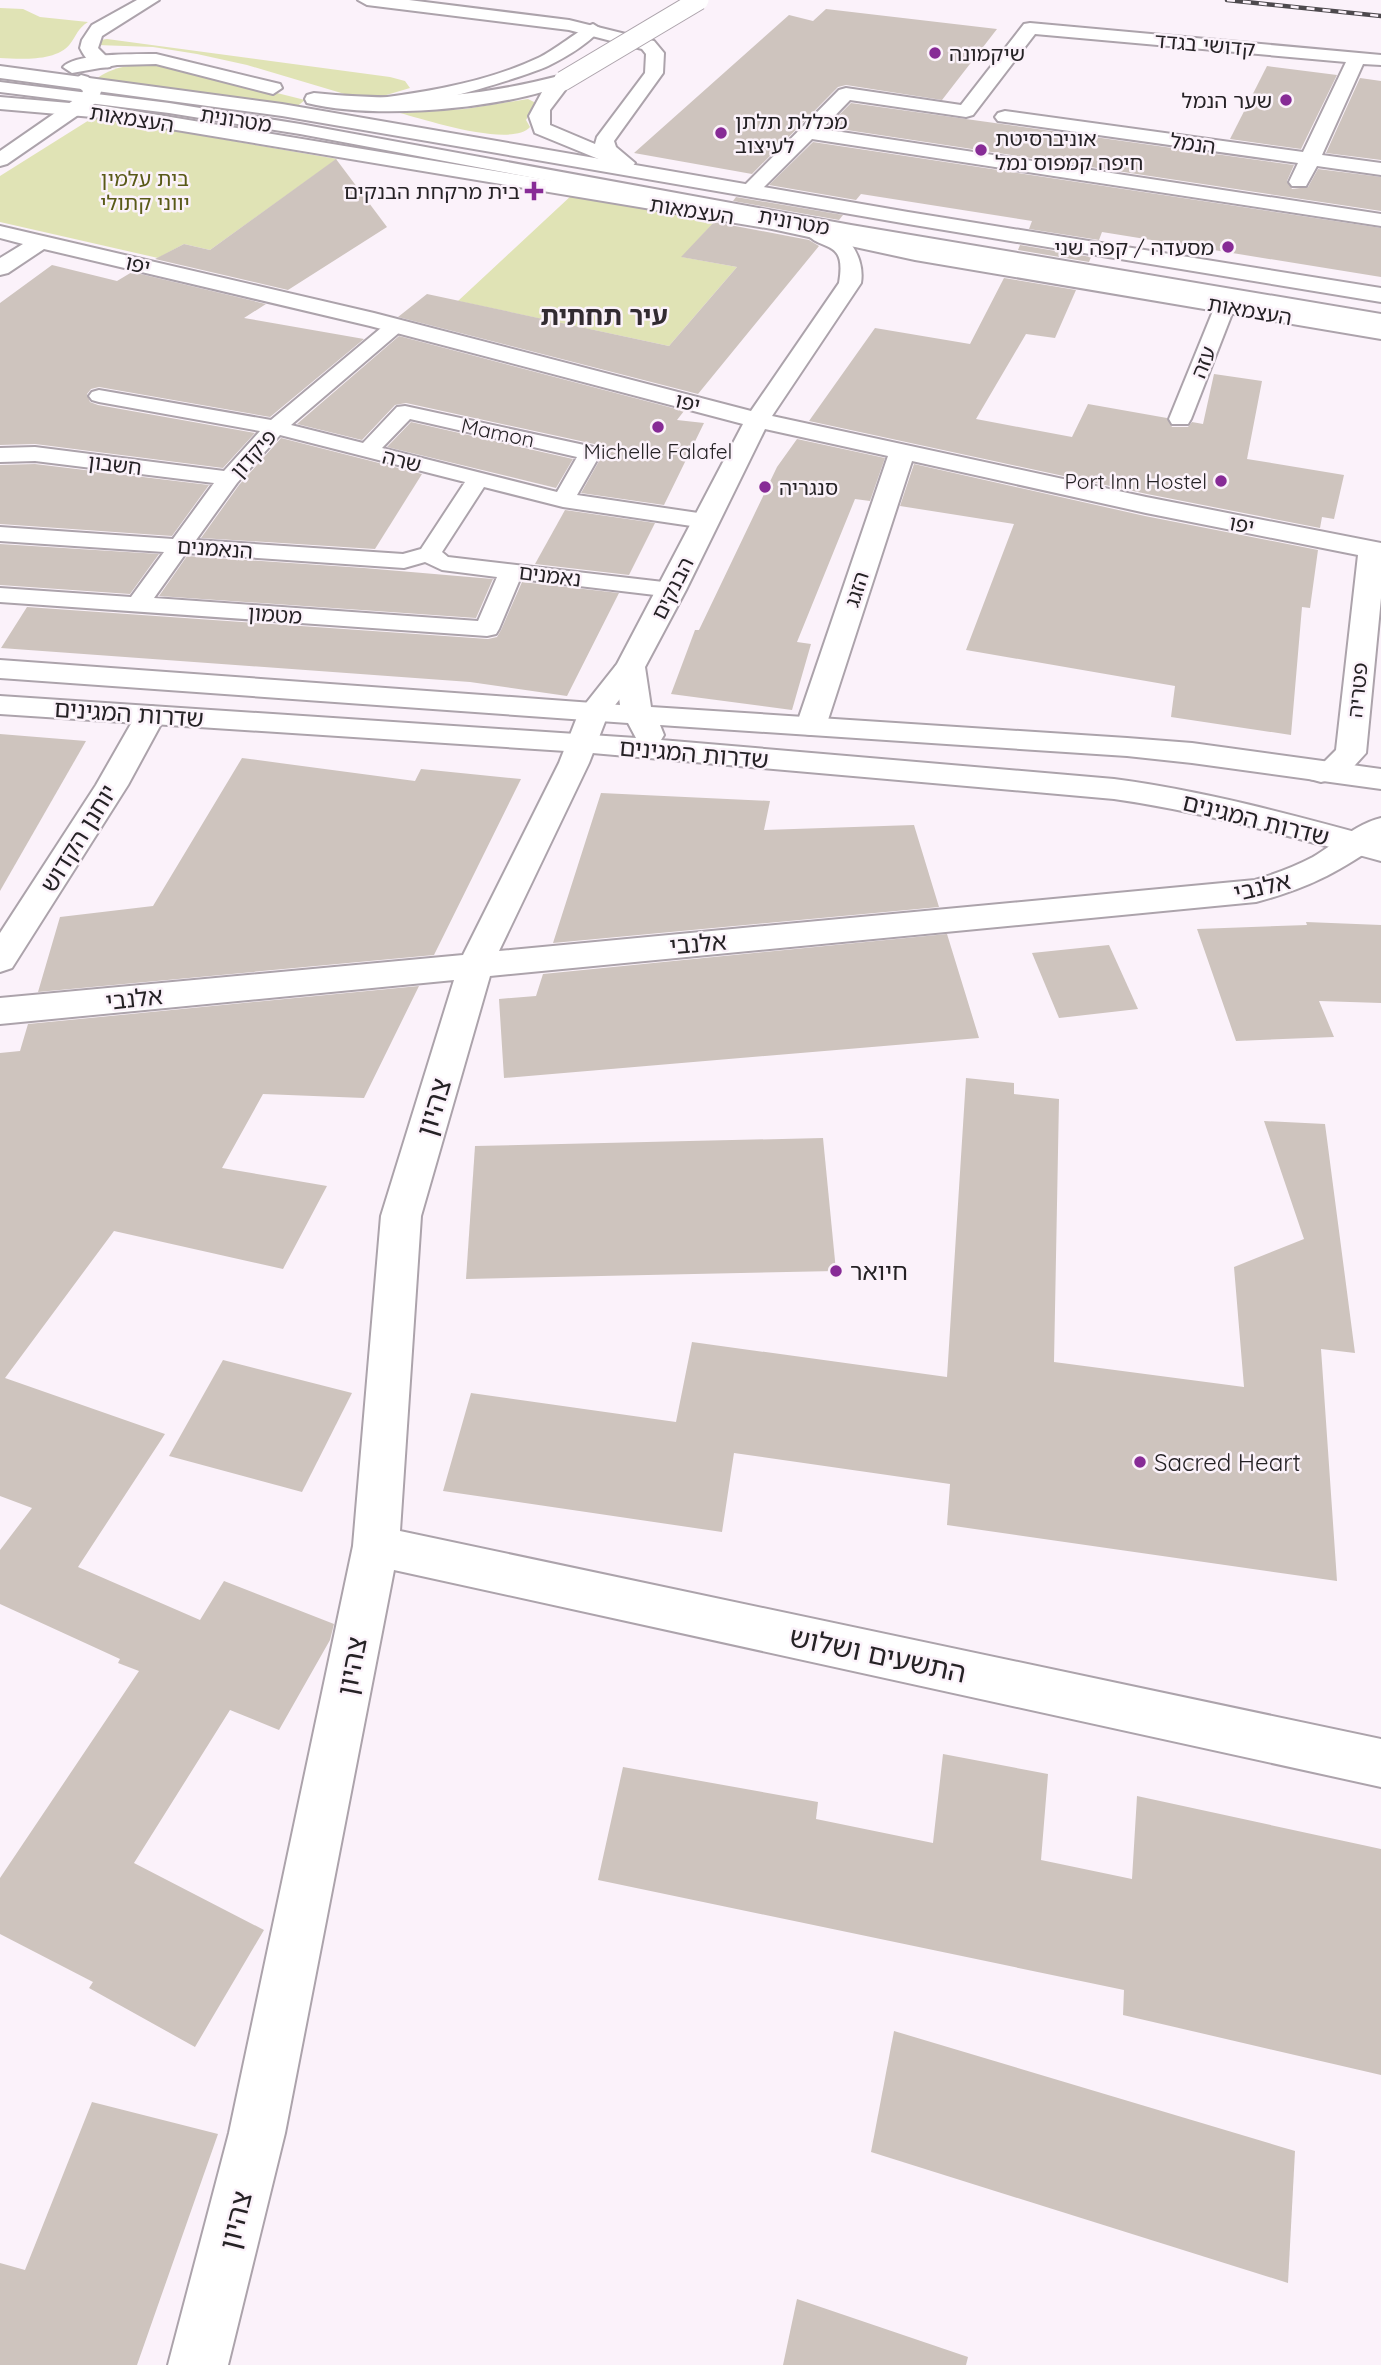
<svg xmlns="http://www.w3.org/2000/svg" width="1381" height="2365" viewBox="0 0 1381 2365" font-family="Quicksand,'Noto Sans Hebrew',sans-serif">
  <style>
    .green { fill: #e0e3b5 }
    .building { fill: #cec4be }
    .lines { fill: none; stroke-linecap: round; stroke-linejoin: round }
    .lane-casing { stroke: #aca3ab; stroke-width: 4 }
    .street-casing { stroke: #aca3ab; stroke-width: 4 }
    .secondary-casing { stroke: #aca3ab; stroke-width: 4 }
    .highway-casing { stroke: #aca3ab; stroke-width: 4 }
    .lane { fill: #fff; fill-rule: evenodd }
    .street { fill: #fff; fill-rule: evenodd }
    .secondary { fill: #fff; fill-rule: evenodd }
    .highway { fill: #fff; fill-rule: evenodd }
    .rail-casing { stroke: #4d494d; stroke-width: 4.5 }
    .rail { stroke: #fbf2fa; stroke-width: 2.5; stroke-dasharray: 8; stroke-linecap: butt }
    .street-bridge-casing { stroke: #aca3ab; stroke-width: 21; stroke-linecap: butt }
    .street-bridge { stroke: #fff; stroke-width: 19 }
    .poi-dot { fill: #872b96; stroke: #fbf2fa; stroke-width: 2.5 }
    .labels { text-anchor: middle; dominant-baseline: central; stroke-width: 5; stroke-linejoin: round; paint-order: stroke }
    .far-street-label { font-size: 21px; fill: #252225; stroke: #fbf2fa }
    .far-poi-label { font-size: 21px; fill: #252225; stroke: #fbf2fa; text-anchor: start }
    .far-park-label { font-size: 21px; fill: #595a18; stroke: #fbf2fa }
    .street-label { font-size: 24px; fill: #252225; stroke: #fbf2fa }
    .poi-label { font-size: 24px; fill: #252225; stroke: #fbf2fa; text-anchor: start }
    .far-district-label { font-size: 26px; font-weight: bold; fill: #322b31; stroke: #fbf2fa }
    .near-street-label { font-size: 28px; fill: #252225; stroke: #fbf2fa }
  </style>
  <rect width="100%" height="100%" fill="#fbf2fa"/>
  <g class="green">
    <path d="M 0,8 L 23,9 L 40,17 L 88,22 C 77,29 77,35 70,44 C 56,62 20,59 0,58 Z"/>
    <path d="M 107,39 L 390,77 L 405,81 L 410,88 L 383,96 L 348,95 L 247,65 L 197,54 L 153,47 L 97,45 L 100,40 Z"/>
    <path d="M 160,64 L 305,100 L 295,108 L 95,80 C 113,65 137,64 160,64 Z"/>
    <path d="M 528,99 L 536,103 L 526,120 L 530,127 C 511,148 426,120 400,113 L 465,109 Z"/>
    <path d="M 94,117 L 337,159 L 210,250 L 184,244 L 158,258 L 0,222 L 0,176 Z"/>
    <path d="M 573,194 L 716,220 L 682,257 L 737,267 L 669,346 L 458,301 Z"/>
  </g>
  <g class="building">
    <path d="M 826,9 L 997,29 L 942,100 L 846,85 L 838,87 L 752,174 L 634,153 L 789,15 L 813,21 Z"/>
    <path d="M 1267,66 L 1337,75 L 1301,149 L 1230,139 Z"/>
    <path d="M 1360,78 L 1381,81 L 1381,160 L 1326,153 Z"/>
    <path d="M 851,103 L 1294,165 L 1287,181 L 1292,189 L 1308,187 L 1318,169 L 1381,177 L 1381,211 L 827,127 Z"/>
    <path d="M 813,142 L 1381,228 L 1381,277 L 1102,232 L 1099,240 L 1029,229 L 1032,221 L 861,194 L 856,200 L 769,185 Z"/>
    <path d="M 336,159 L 387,227 L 288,290 L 155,259 L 184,244 L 210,250 Z"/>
    <path d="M 736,197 L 843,215 L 839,220 L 733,201 Z"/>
    <path d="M 714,222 L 809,240 L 819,246 L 698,394 L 398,317 L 427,294 L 669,346 L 737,267 L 681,257 Z"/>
    <path d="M 1020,245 L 1091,257 L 1089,262 L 1018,250 Z"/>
    <path d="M 52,265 L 117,281 L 132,272 L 266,304 L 244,318 L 364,339 L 270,417 L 99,387 L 91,389 L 87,394 L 90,402 L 98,405 L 255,433 L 223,468 L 35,444 L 0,445 L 0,303 Z"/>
    <path d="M 1004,278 L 1076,290 L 1055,338 L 1026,334 L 976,419 L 1072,437 L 1088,404 L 1167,418 L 1172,427 L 1188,427 L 1192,422 L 1203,424 L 1214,374 L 1262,381 L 1247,459 L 1344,475 L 1334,519 L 1322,517 L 1320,528 L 1147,494 L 809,421 L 875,328 L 970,344 Z"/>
    <path d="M 399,336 L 684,411 L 677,420 L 704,423 L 664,505 L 581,493 L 603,454 L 599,445 L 406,403 L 395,405 L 362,440 L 297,424 Z"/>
    <path d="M 411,422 L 573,459 L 556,488 L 387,447 Z"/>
    <path d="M 281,438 L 422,474 L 375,549 L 201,538 L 239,485 Z"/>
    <path d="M 797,439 L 885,458 L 870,501 L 855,499 L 797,642 L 811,644 L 792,710 L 671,694 L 695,630 L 699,630 L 777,467 Z"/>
    <path d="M 35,464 L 209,485 L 172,536 L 0,524 L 0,465 Z"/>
    <path d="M 914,464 L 1145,516 L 1318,550 L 1310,608 L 1302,607 L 1291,735 L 1171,717 L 1175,686 L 966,650 L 1014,524 L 900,506 Z"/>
    <path d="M 565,510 L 655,523 L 629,575 L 535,564 Z"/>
    <path d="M 0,544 L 159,554 L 130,594 L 0,585 Z"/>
    <path d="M 187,556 L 364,568 L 493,579 L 476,618 L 159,596 Z"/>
    <path d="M 522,582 L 619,593 L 567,696 L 470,682 L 1,648 L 27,607 L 488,639 L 497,637 L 501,630 Z"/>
    <path d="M 0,734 L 86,741 L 0,891 Z"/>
    <path d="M 242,758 L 415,781 L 421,769 L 521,779 L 434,955 L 38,992 L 60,917 L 153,906 Z"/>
    <path d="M 601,793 L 770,801 L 764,830 L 914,825 L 939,907 L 553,943 Z"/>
    <path d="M 1306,922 L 1381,925 L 1381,1003 L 1319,1001 L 1334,1037 L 1236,1041 L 1197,929 L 1307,925 Z"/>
    <path d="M 947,934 L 979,1038 L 504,1078 L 499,999 L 536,996 L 543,974 Z"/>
    <path d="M 1109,945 L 1138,1009 L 1059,1018 L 1032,953 Z"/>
    <path d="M 419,986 L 364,1098 L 263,1094 L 222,1168 L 327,1186 L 283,1269 L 114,1231 L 5,1378 L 165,1434 L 78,1567 L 200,1620 L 224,1581 L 334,1624 L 330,1640 L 279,1730 L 230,1710 L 134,1863 L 264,1930 L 195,2047 L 89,1988 L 93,1982 L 0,1934 L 0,1878 L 139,1671 L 118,1663 L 120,1659 L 0,1604 L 0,1550 L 32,1508 L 0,1496 L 0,1053 L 20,1051 L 28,1024 Z"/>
    <path d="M 966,1078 L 1014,1083 L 1014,1094 L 1059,1099 L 1054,1362 L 1244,1387 L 1234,1267 L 1304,1239 L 1264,1121 L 1325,1124 L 1355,1353 L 1321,1349 L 1337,1581 L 947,1525 L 950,1484 L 734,1453 L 722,1532 L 443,1491 L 471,1393 L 676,1422 L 692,1342 L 947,1377 Z"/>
    <path d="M 823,1138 L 836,1271 L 466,1279 L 475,1146 Z"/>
    <path d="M 223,1360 L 352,1393 L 302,1492 L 169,1456 Z"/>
    <path d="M 943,1754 L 1048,1774 L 1041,1860 L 1132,1879 L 1137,1796 L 1381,1849 L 1381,2075 L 1123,2015 L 1124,1990 L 598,1880 L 623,1767 L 818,1802 L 816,1819 L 933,1843 Z"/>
    <path d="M 894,2031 L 1295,2151 L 1288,2283 L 871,2152 Z"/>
    <path d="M 92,2102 L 218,2134 L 137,2365 L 0,2365 L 0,2263 L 25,2270 Z"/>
    <path d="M 797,2299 L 968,2357 L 966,2365 L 783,2365 Z"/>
  </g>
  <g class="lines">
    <g class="lane-casing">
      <g id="lane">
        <path d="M 593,24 L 601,29 C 587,45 566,57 548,66 C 524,77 388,120 372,103 L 380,98 C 434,91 489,81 538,58 C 554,51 581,28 593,24 Z"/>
        <path d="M 0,82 L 169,103 L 300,124 L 851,225 L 1381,314 L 1381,326 L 851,237 L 300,134 L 169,113 L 0,92 Z"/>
        <path d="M 1225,300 L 1235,306 L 1191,419 L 1188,424 L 1172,424 L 1169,419 L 1215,306 Z"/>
        <path d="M 394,321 L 401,323 L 404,327 L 401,331 L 291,425 L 363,443 L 397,407 L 405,406 L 598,448 L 601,453 L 577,495 L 705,514 L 713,516 L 716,521 L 713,526 L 705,528 L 563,507 L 484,487 L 442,552 L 448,557 L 672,583 L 680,585 L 684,590 L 680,595 L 672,597 L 520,579 L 499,629 L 496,634 L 487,636 L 0,602 L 0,588 L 131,597 L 164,552 L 0,541 L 0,527 L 173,539 L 214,483 L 35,461 L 0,462 L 0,448 L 35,447 L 224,471 L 260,431 L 99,402 L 92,400 L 89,396 L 92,392 L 99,390 L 271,420 L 387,323 ZM 410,419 L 577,457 L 557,492 L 382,448 ZM 280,435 L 465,482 L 421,549 L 403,554 L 196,540 L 237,483 ZM 186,553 L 404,568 L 425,562 L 442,570 L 497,577 L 478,621 L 154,598 Z"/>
      </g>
    </g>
    <g class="street-casing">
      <g id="street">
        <path d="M 137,0 L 159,0 L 102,36 L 98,48 L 113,63 L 110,67 C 96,70 86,61 80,48 L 82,40 L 92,25 Z"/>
        <path d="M 358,0 L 409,0 L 569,20 L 654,41 L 664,53 L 663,73 L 614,141 L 616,147 L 635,163 L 632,167 L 618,167 L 535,133 L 529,116 L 542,92 C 478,110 373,119 307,103 L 305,99 L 307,95 L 314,93 C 405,102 474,98 563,75 L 572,81 L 550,110 L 550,125 L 595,144 L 597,137 L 645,73 L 646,54 L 642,49 L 569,30 L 367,5 Z"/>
        <path d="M 1030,23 L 1381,55 L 1381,65 L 1363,64 L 1322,155 L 1381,163 L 1381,175 L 1317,166 L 1306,186 L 1292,186 L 1289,182 L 1298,163 L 998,121 L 995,117 L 998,113 L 1005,111 L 1303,152 L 1346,62 L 1035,34 L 973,115 L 966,117 L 850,100 L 822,129 L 1381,214 L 1381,226 L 812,139 L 756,195 L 742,195 L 739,191 L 839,90 L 846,88 L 961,105 L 1024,24 Z"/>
        <path d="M 81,75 L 88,77 L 102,89 L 97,102 L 7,164 L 0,166 L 0,151 L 81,95 L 83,91 L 72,81 Z"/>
        <path d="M 0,226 L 374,313 L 751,411 L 839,283 C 847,237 821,253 805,232 L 808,227 C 841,219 866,254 861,283 L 772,416 L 1146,497 L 1381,543 L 1381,598 L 1366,753 L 1345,776 L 1321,782 L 1310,779 L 1305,772 L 1310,765 L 1324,762 L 1336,750 L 1358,555 L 1146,513 L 912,461 L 826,726 L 822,733 L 811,735 L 800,733 L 796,726 L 888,456 L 765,429 L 686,590 L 645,667 L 608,714 L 589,763 L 499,951 L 1255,880 C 1275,874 1294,867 1313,857 C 1335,844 1356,824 1381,818 L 1381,843 C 1336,873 1309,888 1256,902 L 490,976 L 421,1216 L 400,1531 L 1381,1739 L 1381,1787 L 394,1570 L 285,2133 L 228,2365 L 168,2365 L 229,2133 L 353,1546 L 381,1216 L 454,980 L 0,1024 L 0,998 L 463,955 L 559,763 L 579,712 L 617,664 L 743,424 L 370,326 L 44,249 L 8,273 L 0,275 L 0,258 L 23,244 L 0,238 Z"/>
        <path d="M 151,706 L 162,709 L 166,715 L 128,785 L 12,968 L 0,972 L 0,933 L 96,785 L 136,715 L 140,709 Z"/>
      </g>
    </g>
    <g class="secondary-casing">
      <path id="secondary" d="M 630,658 L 640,661 L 645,667 L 651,707 L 1127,738 L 1192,743 L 1381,769 L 1381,789 L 1192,763 L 1127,756 L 660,725 L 664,735 L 661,740 L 1114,779 C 1205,791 1293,815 1381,839 L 1381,861 C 1292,837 1205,812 1114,799 L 581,752 L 0,714 L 0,696 L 636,738 L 628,723 L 0,678 L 0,660 L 620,705 L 615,667 L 620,661 Z"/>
    </g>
    <g class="highway-casing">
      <g id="highway">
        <path d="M 156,54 L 280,84 L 282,88 L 273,94 L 156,64 L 117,65 L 72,73 L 63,67 C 75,53 137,54 156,54 Z"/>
        <path d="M 0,66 L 282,104 L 908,212 L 1381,288 L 1381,302 L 908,224 L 282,116 L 0,78 Z"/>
        <path d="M 0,97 L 104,106 L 772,217 L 915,246 L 1381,325 L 1381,339 L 915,260 L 772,229 L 104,118 L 0,109 Z"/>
      </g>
    </g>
    <use href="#lane" class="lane"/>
    <use href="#street" class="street"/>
    <use href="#secondary" class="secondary"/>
    <use href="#highway" class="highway"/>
    <g class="rail-casing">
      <path id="rail" d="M 1227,0 L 1381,16"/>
    </g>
    <use href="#rail" class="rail"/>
    <g class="street-bridge-casing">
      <path id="street-bridge" d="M 563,81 L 699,0"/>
    </g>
    <use href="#street-bridge" class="street-bridge"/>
  </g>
  <g class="poi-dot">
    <circle cx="935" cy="53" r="7"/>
    <circle cx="1286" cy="100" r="7"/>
    <circle cx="721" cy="133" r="7"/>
    <circle cx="981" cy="150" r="7"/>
    <path d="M530.5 180.5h7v7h7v7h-7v7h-7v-7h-7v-7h7z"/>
    <circle cx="1228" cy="247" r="7"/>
    <circle cx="658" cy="427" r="7"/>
    <circle cx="1221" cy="481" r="7"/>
    <circle cx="765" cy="487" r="7"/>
    <circle cx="836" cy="1271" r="7"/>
    <circle cx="1140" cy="1462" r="7"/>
  </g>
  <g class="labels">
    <g class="far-street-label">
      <text transform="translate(1205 44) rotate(5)">קדושי בגדד</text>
      <text transform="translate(132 118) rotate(9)">העצמאות</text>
      <text transform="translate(236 119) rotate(9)">מטרונית</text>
      <text transform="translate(1193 143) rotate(8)">הנמל</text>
      <text transform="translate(692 210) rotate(9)">העצמאות</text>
      <text transform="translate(794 221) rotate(10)">מטרונית</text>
      <text transform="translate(138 264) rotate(13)">יפו</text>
      <text transform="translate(1250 310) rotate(10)">העצמאות</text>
      <text transform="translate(1203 362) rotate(-68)">עזה</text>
      <text transform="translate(688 402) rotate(14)">יפו</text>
      <text transform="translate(498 432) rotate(12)">Mamon</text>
      <text transform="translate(253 453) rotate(-48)">פיקדון</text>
      <text transform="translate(402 460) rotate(14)">שרה</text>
      <text transform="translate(115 464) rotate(7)">חשבון</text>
      <text transform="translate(1242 524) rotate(11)">יפו</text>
      <text transform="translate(215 548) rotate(4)">הנאמנים</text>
      <text transform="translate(550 575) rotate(7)">נאמנים</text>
      <text transform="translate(672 588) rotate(-63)">הבנקים</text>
      <text transform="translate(856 589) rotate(-72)">הזגג</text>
      <text transform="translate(275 614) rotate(4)">מטמון</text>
      <text transform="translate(1357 690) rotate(-84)">פטריה</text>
    </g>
    <g class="far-poi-label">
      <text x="949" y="53">שיקמונה</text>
      <text x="1272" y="100" text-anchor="end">שער הנמל</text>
      <text x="735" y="121">מכללת תלתן<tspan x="735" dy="24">לעיצוב</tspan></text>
      <text x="995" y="138">אוניברסיטת<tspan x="995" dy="24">חיפה קמפוס נמל</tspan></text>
      <text x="520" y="191" text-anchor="end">בית מרקחת הבנקים</text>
      <text x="1214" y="247" text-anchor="end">מסעדה / קפה שני</text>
      <text x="658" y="451" text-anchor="middle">Michelle Falafel</text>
      <text x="1207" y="481" text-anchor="end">Port Inn Hostel</text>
      <text x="779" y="487">סנגריה</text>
    </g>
    <g class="far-park-label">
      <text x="145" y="178">בית עלמין<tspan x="145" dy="24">יווני קתולי</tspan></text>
    </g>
    <g class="street-label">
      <text transform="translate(129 713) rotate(4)">שדרות המגינים</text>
      <text transform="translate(694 753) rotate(5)">שדרות המגינים</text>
      <text transform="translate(1256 819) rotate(14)">שדרות המגינים</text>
      <text transform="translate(78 838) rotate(-58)">יוחנן הקדוש</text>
      <text transform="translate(1262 886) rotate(-13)">אלנבי</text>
      <text transform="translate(698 943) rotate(-5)">אלנבי</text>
      <text transform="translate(134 998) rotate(-6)">אלנבי</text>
    </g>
    <g class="poi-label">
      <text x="850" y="1271">חיואר</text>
      <text x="1154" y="1462">Sacred Heart</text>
    </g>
    <g class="far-district-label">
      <text x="604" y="315">עיר תחתית</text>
    </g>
    <g class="near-street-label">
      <text transform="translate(433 1107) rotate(-73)">צהיון</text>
      <text transform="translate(878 1654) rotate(12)">התשעים ושלוש</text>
      <text transform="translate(351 1666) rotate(-79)">צהיון</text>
      <text transform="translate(235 2220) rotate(-76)">צהיון</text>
    </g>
  </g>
</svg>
